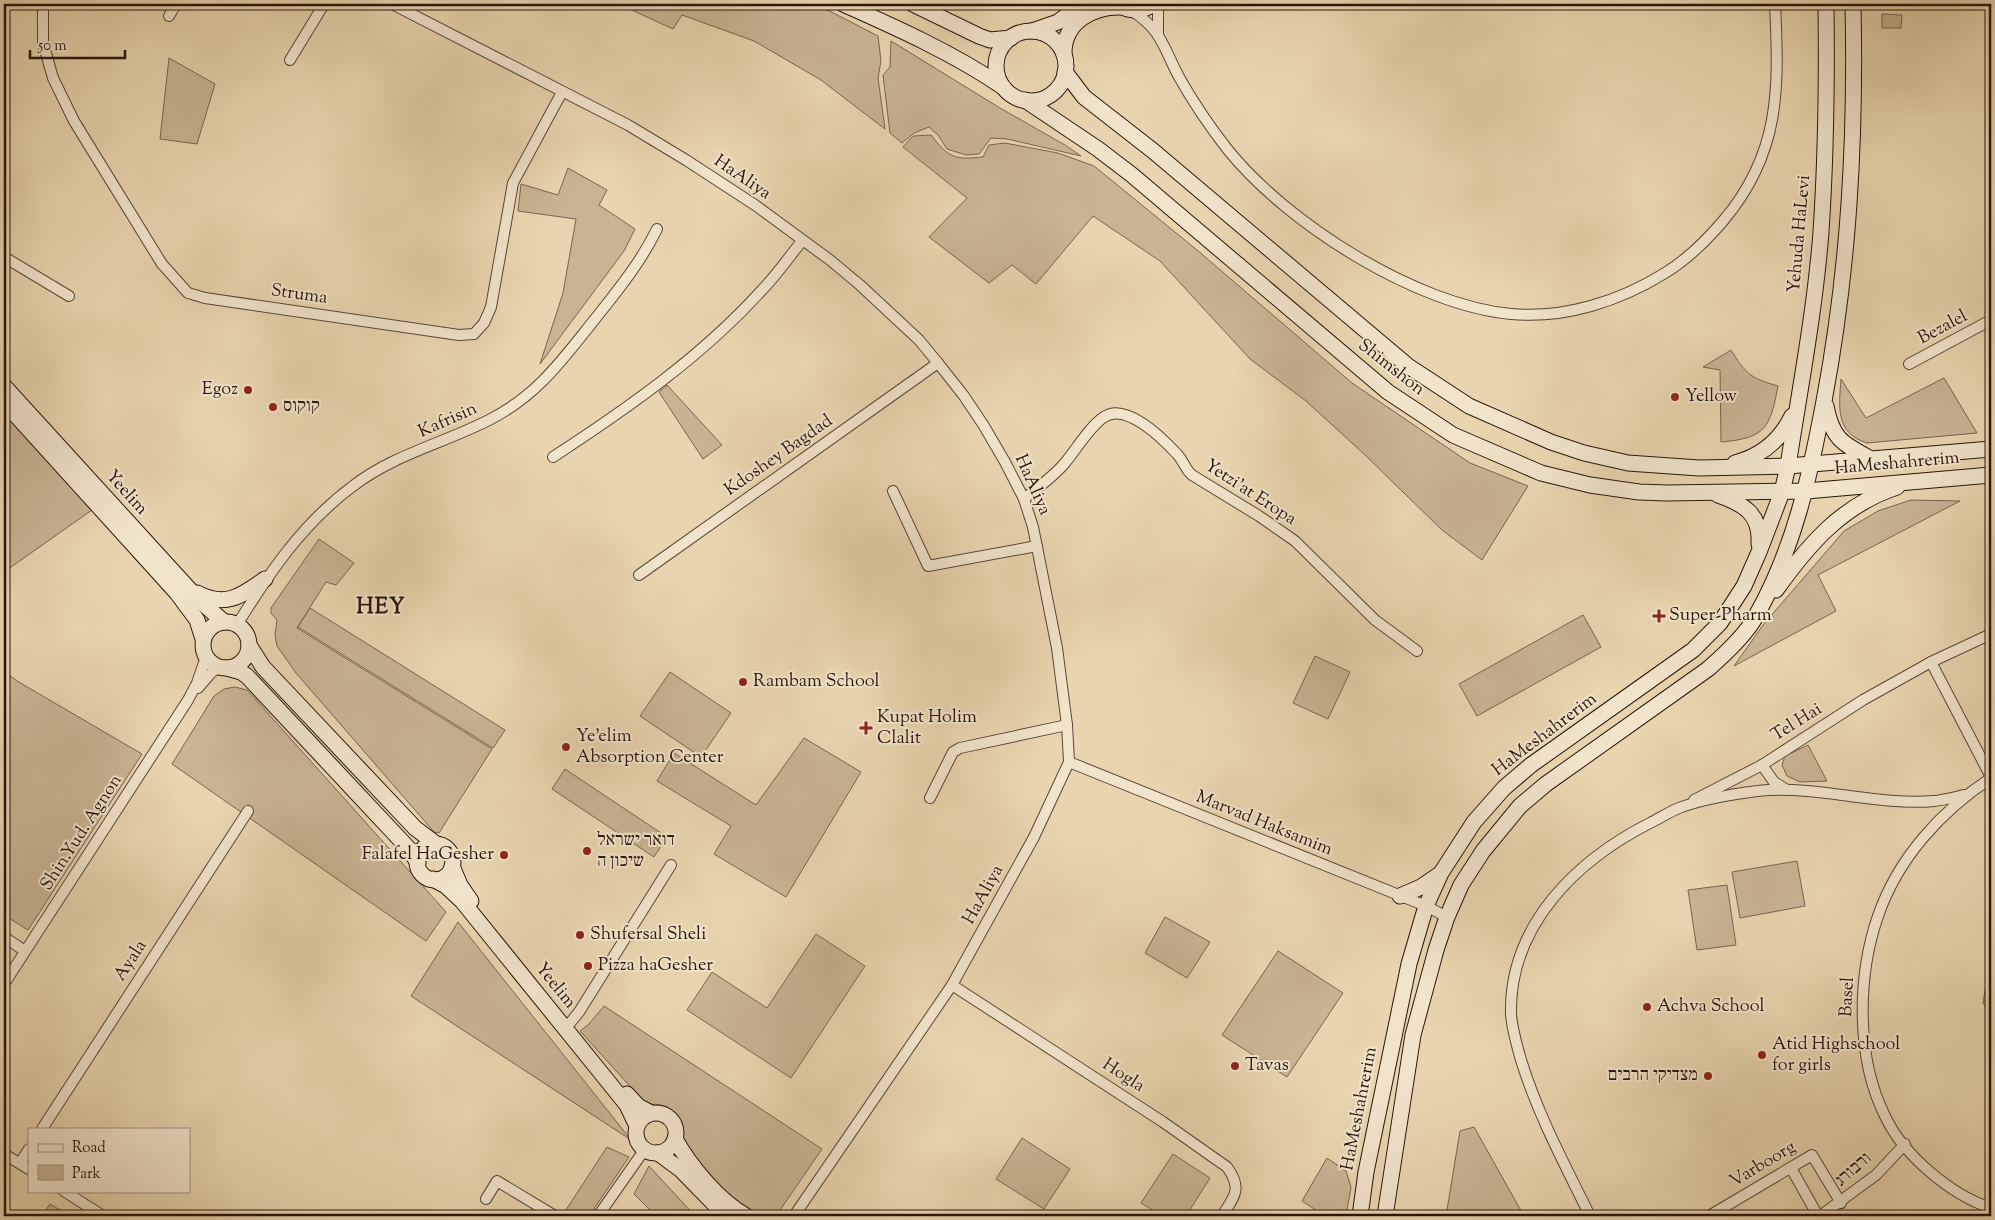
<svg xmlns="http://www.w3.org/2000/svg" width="1995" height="1220" viewBox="0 0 1995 1220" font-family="'Sorts Mill Goudy','Frank Ruhl Libre',serif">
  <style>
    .green { fill: #c8b493; stroke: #786450 }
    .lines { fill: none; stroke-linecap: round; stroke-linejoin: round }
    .street-casing { stroke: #594535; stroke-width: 12 }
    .secondary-casing { stroke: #29150c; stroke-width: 17 }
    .street { stroke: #f0e4cb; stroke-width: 10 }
    .secondary { stroke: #f0e4cb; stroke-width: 15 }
    .poi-dot { fill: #8f2418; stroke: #f0e4cb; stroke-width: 2 }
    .labels { text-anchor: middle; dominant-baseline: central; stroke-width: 4; stroke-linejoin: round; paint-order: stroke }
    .street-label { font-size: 18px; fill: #29150c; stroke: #f0e4cb }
    .poi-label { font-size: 18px; fill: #29150c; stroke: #f0e4cb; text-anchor: start }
    .district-label { font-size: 22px; font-weight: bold; letter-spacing: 1px; fill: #29150c; stroke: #f0e4cb }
  </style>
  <rect width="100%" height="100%" fill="#e8d5af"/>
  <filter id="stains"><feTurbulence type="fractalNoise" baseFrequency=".004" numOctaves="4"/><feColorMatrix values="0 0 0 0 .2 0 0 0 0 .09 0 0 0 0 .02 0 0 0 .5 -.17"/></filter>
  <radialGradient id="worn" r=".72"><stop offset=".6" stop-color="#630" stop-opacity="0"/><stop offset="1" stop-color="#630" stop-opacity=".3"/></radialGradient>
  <g class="green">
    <path d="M 619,4 L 816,4 L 878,36 L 881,61 L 878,78 L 885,129 L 821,80 L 754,41 L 682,15 L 673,29 Z"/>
    <path d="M 1882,14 L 1902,15 L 1901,28 L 1882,28 Z"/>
    <path d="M 891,41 L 1000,108 L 1065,145 L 1081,156 L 1007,139 L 991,138 L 979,154 L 966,155 L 947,149 L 938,135 L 929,127 L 914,133 L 902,143 L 890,133 L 883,75 L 890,67 Z"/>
    <path d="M 169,58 L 215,84 L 197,144 L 160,139 Z"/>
    <path d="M 931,135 C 949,158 954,160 983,157 L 989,145 L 1005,143 L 1058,153 L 1094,166 L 1197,250 L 1352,383 L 1470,463 L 1528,486 L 1482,560 L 1442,530 L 1365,455 L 1306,401 L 1250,359 L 1160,261 L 1093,216 L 1036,284 L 1012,265 L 989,283 L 929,237 L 967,198 L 903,147 L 913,136 Z"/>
    <path d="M 568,168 L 607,190 L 599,205 L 635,229 L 624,251 L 540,364 L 563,293 L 576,219 L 518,211 L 521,184 L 558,195 Z"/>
    <path d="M 1731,350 C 1746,374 1750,378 1778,386 C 1770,428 1766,438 1721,442 L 1720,370 L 1703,367 Z"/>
    <path d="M 1944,378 L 1977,433 L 1867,443 C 1835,433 1839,407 1841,379 L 1866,418 Z"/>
    <path d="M 667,385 L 722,445 L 703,459 L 659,392 Z"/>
    <path d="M 4,414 L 92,510 L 4,572 Z"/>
    <path d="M 1911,500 L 1960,501 L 1818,575 L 1836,611 L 1734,666 L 1763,625 L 1844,531 L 1878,511 Z"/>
    <path d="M 319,539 L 354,563 L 336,585 L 326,582 L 297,628 L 492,749 L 439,833 L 434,832 L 296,673 L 277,646 L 275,635 L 277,620 L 271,613 L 271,608 Z"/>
    <path d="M 310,608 L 505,730 L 493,748 L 298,627 Z"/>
    <path d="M 1583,615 L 1601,647 L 1477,716 L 1459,684 Z"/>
    <path d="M 1315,656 L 1350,672 L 1328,719 L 1293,703 Z"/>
    <path d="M 4,671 L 17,681 L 142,754 L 28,930 L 4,915 Z"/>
    <path d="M 670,672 L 731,713 L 701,757 L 640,716 Z"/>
    <path d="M 235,687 L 247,690 L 446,912 L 426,941 L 172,764 L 214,696 L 224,689 Z"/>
    <path d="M 804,738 L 861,772 L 786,897 L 714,854 L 731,826 L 657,781 L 674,753 L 756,805 Z"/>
    <path d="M 1808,745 L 1827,781 L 1800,782 L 1787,776 L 1782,765 L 1785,756 Z"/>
    <path d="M 565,769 L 667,837 L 654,857 L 552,789 Z"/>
    <path d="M 1797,861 L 1805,906 L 1740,918 L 1732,872 Z"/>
    <path d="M 1727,885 L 1736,945 L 1697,950 L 1688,890 Z"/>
    <path d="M 1165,917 L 1210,942 L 1187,978 L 1145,953 Z"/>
    <path d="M 458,922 L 631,1140 L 411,996 Z"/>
    <path d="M 816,934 L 865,966 L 791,1078 L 687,1010 L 712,972 L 767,1008 Z"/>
    <path d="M 1278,951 L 1343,993 L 1287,1077 L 1222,1035 Z"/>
    <path d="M 1991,955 L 1991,1016 L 1983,1003 Z"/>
    <path d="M 604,1006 L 822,1149 L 776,1216 L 747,1216 L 682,1145 C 689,1121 671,1100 647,1105 L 580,1031 L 589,1024 Z"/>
    <path d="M 1474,1127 L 1524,1216 L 1446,1216 L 1460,1131 Z"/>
    <path d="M 1022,1138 L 1070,1169 L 1044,1209 L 996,1179 Z"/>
    <path d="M 607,1147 L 629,1157 L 589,1216 L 562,1216 Z"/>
    <path d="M 1173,1154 L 1210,1178 L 1186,1216 L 1162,1216 L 1141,1203 Z"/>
    <path d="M 1327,1158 L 1346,1171 L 1351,1187 L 1346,1216 L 1325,1216 L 1302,1201 Z"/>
    <path d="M 649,1166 L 695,1216 L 656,1216 L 634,1194 Z"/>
    <path d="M 50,1204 L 70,1216 L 42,1216 Z"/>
  </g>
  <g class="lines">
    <g class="street-casing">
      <g id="street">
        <path d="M 44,4 L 43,11 L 43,43 L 53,78 L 74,121 L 162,264 L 188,293 L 205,298 L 459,335 L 474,334 L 484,323 L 491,307 L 513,183 L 562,92"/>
        <path d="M 392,4 L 628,125 L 686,160 L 755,205 L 830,260 L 860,285 L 919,340 L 938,363 L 964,396 L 984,426 L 1005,462 L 1024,499 L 1033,527 L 1057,648 L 1067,725 L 1069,762 L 1034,837 L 952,985 L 794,1216"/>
        <path d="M 1132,11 C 1162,30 1163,47 1179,77 C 1193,102 1210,127 1228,150 C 1288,224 1416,305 1511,314 C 1565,319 1620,301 1665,273 C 1688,259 1706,241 1723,221 C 1781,153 1779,88 1775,4"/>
        <path d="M 169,16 L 176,4"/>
        <path d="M 1158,34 L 1158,4"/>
        <path d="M 290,60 L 324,4"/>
        <path d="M 4,257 L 69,296"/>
        <path d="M 1909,364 L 1991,320"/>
        <path d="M 553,457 C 628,408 701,357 761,291 C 776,276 789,257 802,241"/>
        <path d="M 893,491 L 928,566 L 1037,546"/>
        <path d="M 1024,499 C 1037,488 1053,477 1064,464 C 1076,450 1089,427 1104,417 C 1126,402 1162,438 1177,454 C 1183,460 1185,469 1192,475 L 1259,516 L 1295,541 L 1375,620 L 1417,651"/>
        <path d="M 639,575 L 938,363"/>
        <path d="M 237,625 C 269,573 303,523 353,486 C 393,455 444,443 489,420 C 538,395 562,360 595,319 C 618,290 641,262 657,229"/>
        <path d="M 1931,662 L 1991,777"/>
        <path d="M 198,688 L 211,673 L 219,667"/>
        <path d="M 1069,762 L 1426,906 L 1447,917"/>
        <path d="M 1762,765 L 1774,782 L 1787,790"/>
        <path d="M 1991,778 C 1941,811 1898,858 1878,916 C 1857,977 1856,1058 1885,1116 C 1903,1155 1951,1195 1991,1208"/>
        <path d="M 930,798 L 953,752 L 960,748 L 1067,725"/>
        <path d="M 1694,800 L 1762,765 L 1863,700 L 1931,662 L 1991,634"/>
        <path d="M 4,937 L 25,951"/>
        <path d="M 4,984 L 188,700 L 197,683 L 206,657"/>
        <path d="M 952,985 L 1163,1122 L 1227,1167 C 1243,1189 1234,1197 1222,1216"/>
        <path d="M 570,1023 L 579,1012 L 671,865"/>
        <path d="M 42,1129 L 248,811"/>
        <path d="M 4,1154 L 29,1169"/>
        <path d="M 20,1163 L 29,1149"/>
        <path d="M 1791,1168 L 1818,1216"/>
        <path d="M 64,1191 L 103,1216"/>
        <path d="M 486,1199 L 497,1181 L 555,1216"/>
        <path d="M 598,1216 L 645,1149"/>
        <path d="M 1590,1216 C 1565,1165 1538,1115 1521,1060 C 1517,1046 1512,1029 1511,1014 C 1509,925 1577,860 1650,823 C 1660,818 1669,812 1679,808 C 1702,799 1743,792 1768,790 C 1822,787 1881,806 1934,801 C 1944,800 1955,797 1965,795"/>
        <path d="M 1709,1216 L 1812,1155 L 1841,1203"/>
        <path d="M 1820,1216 L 1876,1175 L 1905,1144"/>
      </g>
    </g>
    <g class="secondary-casing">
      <g id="secondary">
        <path d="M 843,4 C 897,28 953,53 1003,87"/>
        <path d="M 913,4 L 979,36 L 990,40 L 1011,38"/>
        <path d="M 1117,4 C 1129,12 1142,12 1154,4"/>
        <path d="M 1032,31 L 1058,22 L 1082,4"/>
        <circle cx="1031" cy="66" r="35"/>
        <path d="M 1064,55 C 1063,22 1093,6 1122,7"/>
        <path d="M 1065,72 L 1084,97 L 1152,150 L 1408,366 L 1469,406 L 1551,442 L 1584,453 L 1628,463 L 1699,468 L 1788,466 L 1991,449"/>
        <path d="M 1025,100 L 1098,149 L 1132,175 L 1388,392 L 1453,435 L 1541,473 L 1590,485 L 1639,492 L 1667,493 L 1806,491 L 1991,475"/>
        <path d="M 4,386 L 200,601 L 224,622"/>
        <path d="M 4,402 L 177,593 L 197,620 L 203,639"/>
        <path d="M 1826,406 C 1832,439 1843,444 1871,459"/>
        <path d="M 1735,463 C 1761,456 1780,441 1792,416"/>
        <path d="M 1718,495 C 1744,504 1761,514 1759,544"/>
        <path d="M 1776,590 C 1808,545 1842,505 1897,487"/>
        <path d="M 197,593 C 226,608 241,596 265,579"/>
        <circle cx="226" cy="645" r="23"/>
        <path d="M 249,645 L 263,667 L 415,828 L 436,844"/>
        <path d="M 227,668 L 241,672 L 247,676 L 409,849 L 418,863"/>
        <circle cx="435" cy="862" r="18"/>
        <path d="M 452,866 L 460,885 L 471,901"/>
        <path d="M 433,879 L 446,886 L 462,901 L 627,1105 L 637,1126"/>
        <path d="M 1400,896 L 1421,887 L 1440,874"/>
        <path d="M 627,1094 L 638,1106 L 651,1113"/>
        <circle cx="656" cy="1133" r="20"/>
        <path d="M 675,1139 C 690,1166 719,1201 746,1216"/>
        <path d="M 658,1153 L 681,1170 L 726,1216"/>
        <path d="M 1360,1216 L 1366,1172 L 1409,964 L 1426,906 L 1441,873 L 1474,822 L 1504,788 L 1531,765 L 1693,650 L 1720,623 L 1744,586 L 1759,552 L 1782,492 L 1788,466 C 1800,388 1815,310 1821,232 C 1826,156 1827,80 1826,4"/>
        <path d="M 1385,1216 L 1413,1035 L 1436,950 L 1447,917 L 1461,885 L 1483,851 L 1520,806 L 1546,784 L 1708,669 C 1724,655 1746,635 1756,616 C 1794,549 1810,476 1824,401 C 1849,268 1856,140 1853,4"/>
      </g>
    </g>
    <use href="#street" class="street"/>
    <use href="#secondary" class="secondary"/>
  </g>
  <g class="poi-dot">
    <circle cx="248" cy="390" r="5"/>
    <circle cx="1675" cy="397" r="5"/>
    <circle cx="273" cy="407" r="5"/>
    <path d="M1656.5 608.5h5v5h5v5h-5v5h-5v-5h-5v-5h5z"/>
    <circle cx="743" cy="682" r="5"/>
    <path d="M863.5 720.5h5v5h5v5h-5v5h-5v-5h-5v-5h5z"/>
    <circle cx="566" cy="747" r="5"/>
    <circle cx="587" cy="851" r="5"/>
    <circle cx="504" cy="855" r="5"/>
    <circle cx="580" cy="935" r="5"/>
    <circle cx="588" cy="966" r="5"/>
    <circle cx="1647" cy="1007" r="5"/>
    <circle cx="1762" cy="1055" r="5"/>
    <circle cx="1235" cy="1066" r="5"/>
    <circle cx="1708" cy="1076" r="5"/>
  </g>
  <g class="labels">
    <g class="street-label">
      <text transform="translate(742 178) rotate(34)">HaAliya</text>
      <text transform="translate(1800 234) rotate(-85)">Yehuda HaLevi</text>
      <text transform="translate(299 295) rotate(8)">Struma</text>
      <text transform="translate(1943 328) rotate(-28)">Bezalel</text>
      <text transform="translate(1391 368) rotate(38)">Shimshon</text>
      <text transform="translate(448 421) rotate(-24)">Kafrisin</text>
      <text transform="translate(779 456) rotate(-35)">Kdoshey Bagdad</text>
      <text transform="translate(1897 464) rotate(-5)">HaMeshahrerim</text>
      <text transform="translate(1032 485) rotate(66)">HaAliya</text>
      <text transform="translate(126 493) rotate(48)">Yeelim</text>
      <text transform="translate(1250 493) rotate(33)">Yetzi'at Eropa</text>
      <text transform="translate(1797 723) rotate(-32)">Tel Hai</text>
      <text transform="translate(1545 735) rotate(-37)">HaMeshahrerim</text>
      <text transform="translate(1264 824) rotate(22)">Marvad Haksamim</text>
      <text transform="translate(82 833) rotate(-57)">Shin.Yud. Agnon</text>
      <text transform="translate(984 895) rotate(-61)">HaAliya</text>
      <text transform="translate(131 961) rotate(-57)">Ayala</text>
      <text transform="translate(555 986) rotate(51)">Yeelim</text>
      <text transform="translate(1848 997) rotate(-87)">Basel</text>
      <text transform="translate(1123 1076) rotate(33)">Hogla</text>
      <text transform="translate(1360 1109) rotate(-79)">HaMeshahrerim</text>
      <text transform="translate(1763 1165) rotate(-31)">Varboorg</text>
      <text transform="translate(1854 1170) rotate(-41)">ורבורג</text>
    </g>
    <g class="poi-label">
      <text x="238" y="390" text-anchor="end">Egoz</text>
      <text x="1685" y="397">Yellow</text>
      <text x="283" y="407">קוקוס</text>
      <text x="1669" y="616">Super-Pharm</text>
      <text x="753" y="682">Rambam School</text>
      <text x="877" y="718">Kupat Holim<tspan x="877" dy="21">Clalit</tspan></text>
      <text x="576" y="737">Ye'elim<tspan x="576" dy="21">Absorption Center</tspan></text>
      <text x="597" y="841">דואר ישראל<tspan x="597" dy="21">שיכון ה</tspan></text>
      <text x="494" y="855" text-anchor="end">Falafel HaGesher</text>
      <text x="590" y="935">Shufersal Sheli</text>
      <text x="598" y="966">Pizza haGesher</text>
      <text x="1657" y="1007">Achva School</text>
      <text x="1772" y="1045">Atid Highschool<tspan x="1772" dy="21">for girls</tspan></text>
      <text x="1245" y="1066">Tavas</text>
      <text x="1698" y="1076" text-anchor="end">מצדיקי הרבים</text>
    </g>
    <g class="district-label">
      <text x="381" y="608">HEY</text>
    </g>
  </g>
  <rect width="1995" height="1220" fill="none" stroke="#e8d5af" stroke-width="20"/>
  <rect x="5" y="5" width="1985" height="1210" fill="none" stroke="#29150c" stroke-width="2.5"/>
  <rect x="10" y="10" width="1975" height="1200" fill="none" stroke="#29150c"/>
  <rect x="28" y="1128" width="162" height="65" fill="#f0e4cb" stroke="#a0917f"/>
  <rect x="38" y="1144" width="25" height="8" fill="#f0e4cb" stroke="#a0917f"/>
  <text x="72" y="1152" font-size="15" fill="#29150c">Road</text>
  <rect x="38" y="1165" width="25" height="15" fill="#c8b493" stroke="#a0917f"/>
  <text x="72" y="1178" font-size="15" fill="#29150c">Park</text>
  <path d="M30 50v8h95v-8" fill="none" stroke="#29150c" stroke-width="2.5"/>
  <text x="38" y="50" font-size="15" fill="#29150c" stroke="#f0e4cb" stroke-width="4" paint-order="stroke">50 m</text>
  <rect width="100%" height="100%" filter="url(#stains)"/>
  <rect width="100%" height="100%" fill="url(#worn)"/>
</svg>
